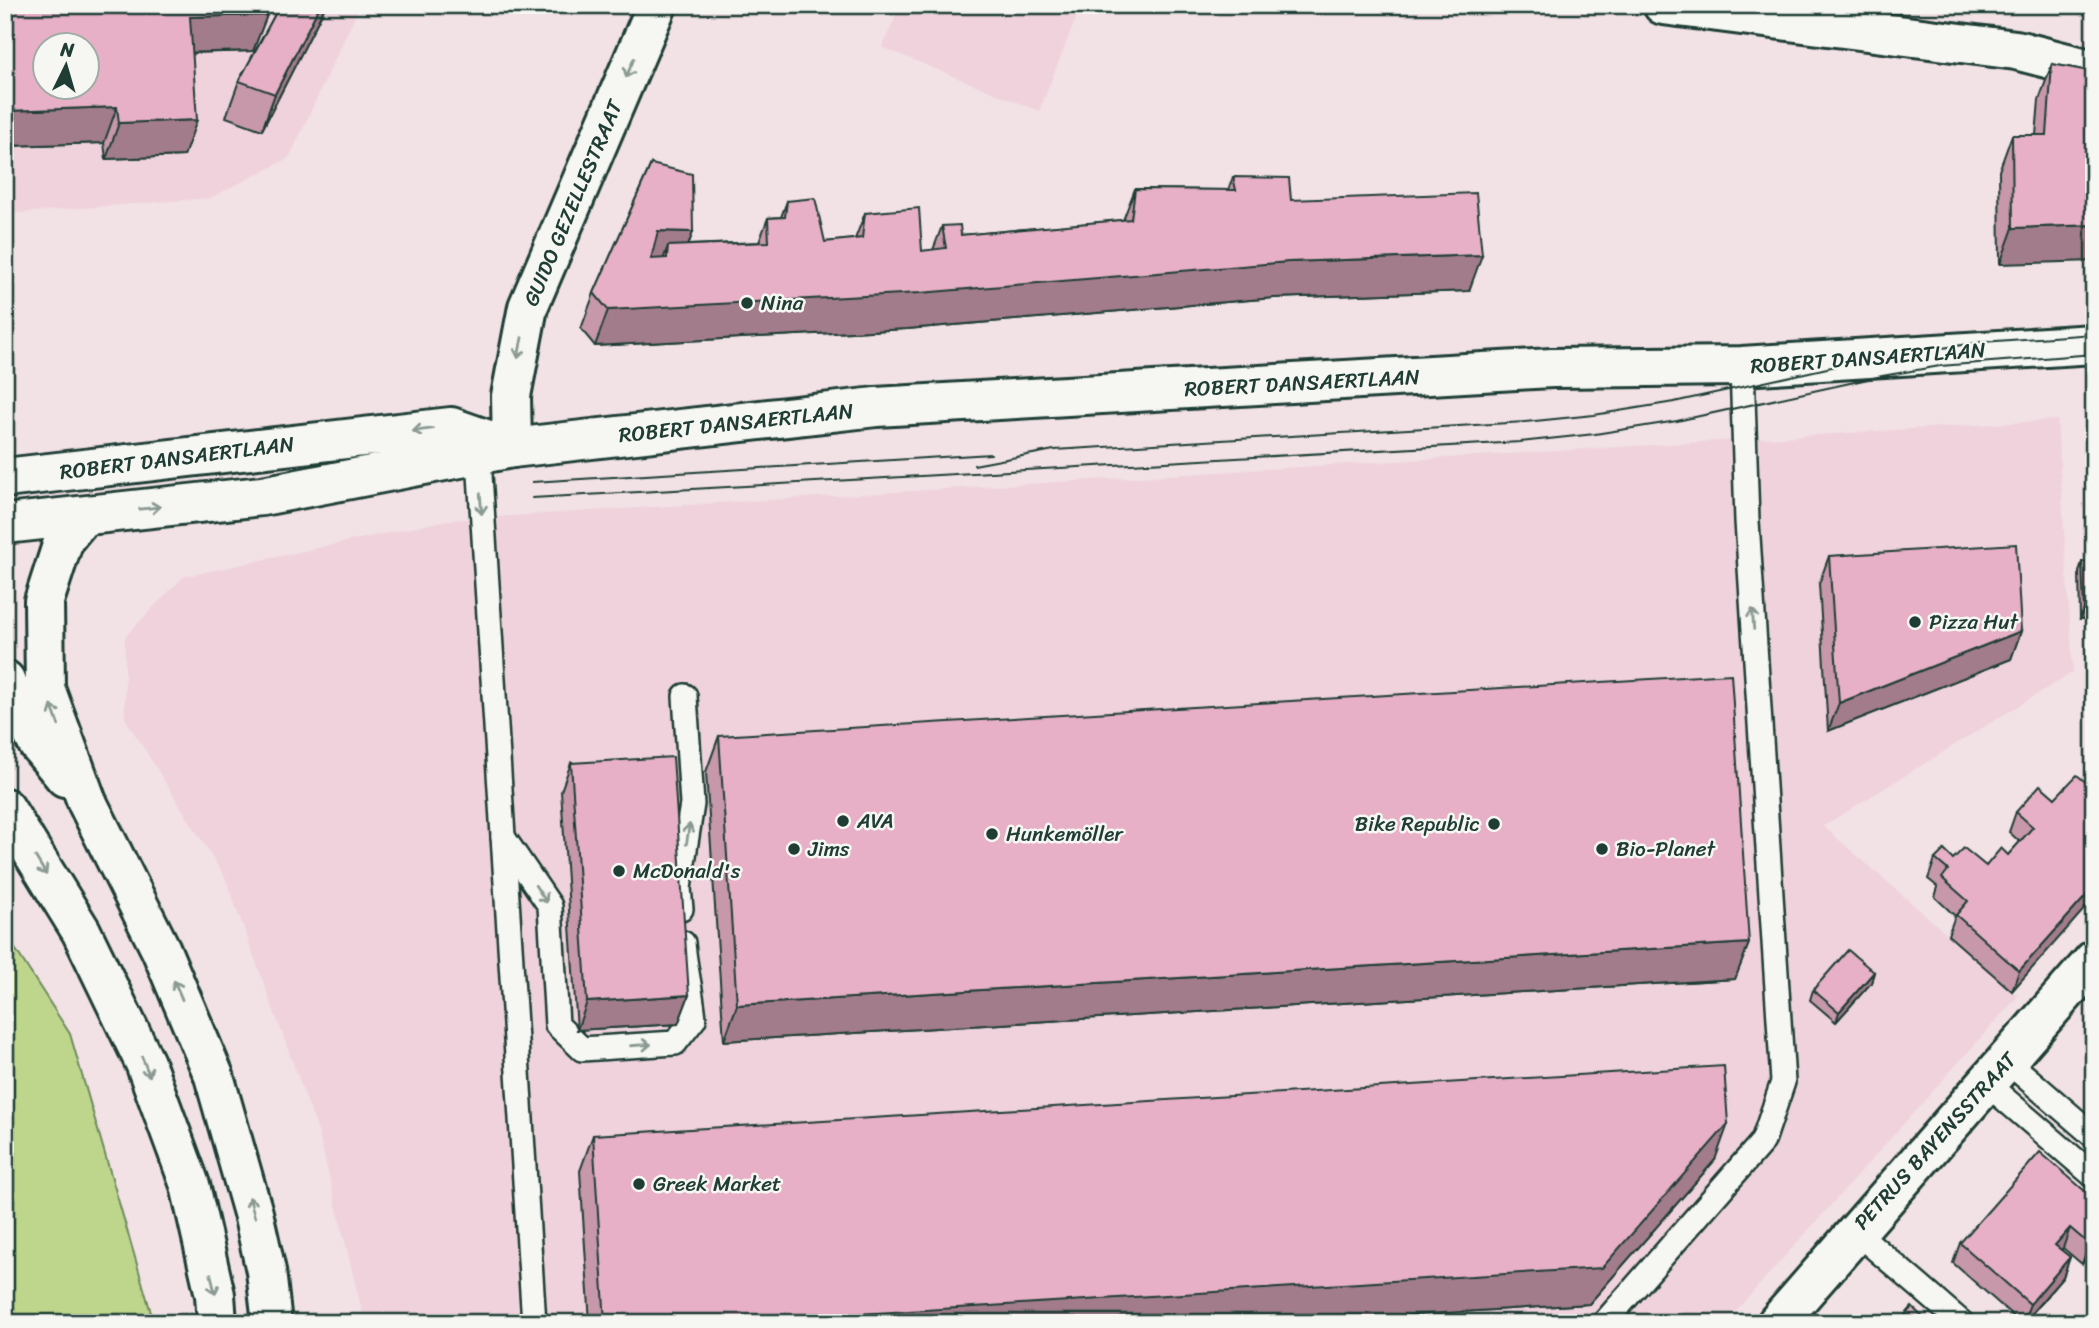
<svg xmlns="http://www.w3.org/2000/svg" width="2099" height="1328" viewBox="0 0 2099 1328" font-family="Sriracha,sans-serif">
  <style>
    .built { fill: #efd2dc; fill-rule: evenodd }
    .green { fill: #bed68c; stroke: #6e8a60; stroke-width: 2 }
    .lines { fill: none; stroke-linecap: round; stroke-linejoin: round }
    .lane-casing { stroke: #1f3d34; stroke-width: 28 }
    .street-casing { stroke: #1f3d34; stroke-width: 44 }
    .secondary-casing { stroke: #1f3d34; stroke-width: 44 }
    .highway-casing { stroke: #1f3d34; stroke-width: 44 }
    .lane { stroke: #f6f6f2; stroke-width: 23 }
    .street { stroke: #f6f6f2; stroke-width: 38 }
    .secondary { stroke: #f6f6f2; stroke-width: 38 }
    .highway { stroke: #f6f6f2; stroke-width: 38 }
    .tram { stroke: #1f3d34; stroke-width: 2 }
    .wall { fill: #c797aa; stroke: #1f3d34; stroke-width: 2 }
    .shaded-wall { fill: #a27b8b; stroke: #1f3d34; stroke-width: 2 }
    .building { fill: #e7b0c6; stroke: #1f3d34; stroke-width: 2; fill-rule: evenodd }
    .oneway { stroke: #8a9a93 }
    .poi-dot { fill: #1f3d34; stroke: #f6f6f2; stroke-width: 2.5 }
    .labels { text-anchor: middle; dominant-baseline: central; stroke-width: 5; stroke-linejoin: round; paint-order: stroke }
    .street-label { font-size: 21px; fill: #1f3d34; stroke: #f6f6f2 }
    .poi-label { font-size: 21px; fill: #1f3d34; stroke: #f6f6f2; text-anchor: start }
  </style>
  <rect width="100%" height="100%" fill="#f2e1e5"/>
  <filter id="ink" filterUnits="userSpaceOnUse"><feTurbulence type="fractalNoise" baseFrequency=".0143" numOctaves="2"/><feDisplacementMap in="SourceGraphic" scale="14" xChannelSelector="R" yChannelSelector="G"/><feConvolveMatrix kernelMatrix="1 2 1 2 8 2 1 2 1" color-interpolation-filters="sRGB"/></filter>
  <g filter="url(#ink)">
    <g class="built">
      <path d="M 5,5 L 360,5 L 289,158 L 210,198 L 5,214 ZM 46,46 L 88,46 L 88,88 L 46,88 Z"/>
      <path d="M 901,5 L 1059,5 L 1078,13 L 1039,111 L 882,47 Z"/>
      <path d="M 2057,420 L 2073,672 L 1823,826 L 2018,996 L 1725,1323 L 365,1323 L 318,1131 L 225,877 L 125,718 L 125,637 L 183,577 L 448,520 Z"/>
    </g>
    <path class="green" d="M 5,933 L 70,1034 L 154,1323 L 5,1323 Z"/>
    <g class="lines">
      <g class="lane-casing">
        <g id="lane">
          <path d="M 478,443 L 534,1323"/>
          <path d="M 503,837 L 550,906 L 557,1025 L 582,1049 L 675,1043 L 694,1019 C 692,993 685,969 683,943"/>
          <path d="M 681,909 L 679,888 L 692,804 L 685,696"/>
          <path d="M 2006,1060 L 2094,1136"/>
          <path d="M 1986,1083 L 2094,1176"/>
          <path d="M 1855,1231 L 1962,1323"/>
          <path d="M 1604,1323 L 1763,1141 L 1783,1082 L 1747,521 L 1742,366"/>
        </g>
      </g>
      <g class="street-casing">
        <g id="street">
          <path d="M 512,448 L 511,396 L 528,307 L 657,5"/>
          <path d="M 1777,1323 L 2094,960"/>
        </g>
      </g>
      <g class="secondary-casing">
        <g id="secondary">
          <path d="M 1663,5 L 2016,50 L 2094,70"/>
          <path d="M 5,478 L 451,427 L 511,448"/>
          <path d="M 5,524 L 262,496 L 512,448 L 876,407 L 1552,368 L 1742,366 L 2094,344"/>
        </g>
      </g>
      <g class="highway-casing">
        <g id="highway">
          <path d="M 83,516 L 64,539 L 44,601 L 45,688 L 87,802 L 161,950 L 214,1076 L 253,1213 L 266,1271 L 272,1323"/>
          <path d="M 5,680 L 38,744 L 65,777"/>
          <path d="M 5,808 L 81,931 L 145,1063 L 190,1185 L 215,1295 L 217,1323"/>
        </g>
      </g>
      <use href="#lane" class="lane"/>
      <use href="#street" class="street"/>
      <use href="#secondary" class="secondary"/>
      <use href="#highway" class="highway"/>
      <g class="tram">
        <path d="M 974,465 L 1054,450 L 1525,422 L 1594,415 L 1674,402 L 1863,360 L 1982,342 L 2094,334"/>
        <path d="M 532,482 L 991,454"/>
        <path d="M 532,498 L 1520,442 L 1595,434 L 1677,421 L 1882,376 L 1940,366 L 2094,354"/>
      </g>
    </g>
    <g class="wall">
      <path d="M 280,5 L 326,5 L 262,130 L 226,117 L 239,81 Z"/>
      <path d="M 267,15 L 253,51 L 192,53 L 184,156 L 106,159 L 104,143 L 5,146 Z"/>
      <path d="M 2052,64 L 2094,72 L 2000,264 L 1999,171 L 2012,135 L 2036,135 L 2039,100 Z"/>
      <path d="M 651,164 L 693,232 L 688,245 L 759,242 L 768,218 L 781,217 L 787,201 L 825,242 L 855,239 L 865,213 L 922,251 L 933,250 L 942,226 L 961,235 L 1123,220 L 1135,189 L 1228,190 L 1233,177 L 1291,200 L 1469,291 L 1274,298 L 907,329 L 595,346 L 581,329 L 594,293 Z"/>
      <path d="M 1829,556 L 2021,631 L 2011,659 L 1828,731 L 1819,584 Z"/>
      <path d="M 2082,562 L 2094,562 L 2094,618 L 2080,619 L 2079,572 Z"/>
      <path d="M 719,736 L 1749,943 L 1735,979 L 724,1041 L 706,772 Z"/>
      <path d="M 571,763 L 689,995 L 678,1024 L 577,1030 L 561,791 Z"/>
      <path d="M 2094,789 L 2012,991 L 1948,935 L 1955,916 L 1935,897 L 1938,887 L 1928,879 L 1935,859 L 1953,859 L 1986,866 L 2008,855 L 2020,842 L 2009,832 L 2016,812 L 2055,798 Z"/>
      <path d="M 1874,972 L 1871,983 L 1836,1022 L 1810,1000 L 1813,990 Z"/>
      <path d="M 593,1135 L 1715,1160 L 1589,1304 L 1283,1323 L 590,1323 L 580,1171 Z"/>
      <path d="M 2094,1199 L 2094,1250 L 2082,1264 L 2063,1248 L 2061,1250 L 2070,1257 L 2063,1277 L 2024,1323 L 2021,1323 L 1953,1263 L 1960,1243 Z"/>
    </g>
    <g class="shaded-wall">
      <path d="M 320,5 L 326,5 L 262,130 L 275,94 Z"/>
      <path d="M 267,15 L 253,51 L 177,53 L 190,17 Z"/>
      <path d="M 117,107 L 104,143 L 5,146 L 5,111 Z"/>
      <path d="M 197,120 L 184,156 L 106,159 L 119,123 Z"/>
      <path d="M 2094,225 L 2094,261 L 2000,264 L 2013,228 Z"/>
      <path d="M 658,231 L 693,232 L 680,268 L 667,258 L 668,246 L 660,268 L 645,267 Z"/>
      <path d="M 1482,255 L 1469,291 L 1274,298 L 907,329 L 595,346 L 608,310 L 1288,262 Z"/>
      <path d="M 2094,608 L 2094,618 L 2080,619 L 2084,609 Z"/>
      <path d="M 2021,631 L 2011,659 L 1828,731 L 1839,703 Z"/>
      <path d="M 2094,887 L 2094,898 L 2012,991 L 2019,971 Z"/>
      <path d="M 1749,943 L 1735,979 L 724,1041 L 737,1005 Z"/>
      <path d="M 1874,972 L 1871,983 L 1836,1022 L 1839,1012 Z"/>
      <path d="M 689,995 L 678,1024 L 577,1030 L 587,1002 Z"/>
      <path d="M 1728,1124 L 1715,1160 L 1589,1304 L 1283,1323 L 714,1323 Z"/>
      <path d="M 2070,1228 L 2063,1248 L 2048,1265 L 2055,1245 Z"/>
      <path d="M 2094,1238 L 2094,1250 L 2082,1264 L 2089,1244 Z"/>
      <path d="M 2070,1257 L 2063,1277 L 2023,1323 L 2030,1304 Z"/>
    </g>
    <g class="building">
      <path d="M 5,5 L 266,5 L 267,15 L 190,17 L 197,120 L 119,123 L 117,107 L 5,111 ZM 46,46 L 88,46 L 88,88 L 46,88 Z"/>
      <path d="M 280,5 L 320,5 L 275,94 L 239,81 Z"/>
      <path d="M 2052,64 L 2094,72 L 2094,225 L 2013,228 L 2012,135 L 2047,135 Z"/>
      <path d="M 651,164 L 692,174 L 693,232 L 658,231 L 651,259 L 667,258 L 668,246 L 769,242 L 768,218 L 785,217 L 787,201 L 815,198 L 825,242 L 862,238 L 865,213 L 919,208 L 922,251 L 946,248 L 942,226 L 960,225 L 961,235 L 1131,219 L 1135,189 L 1236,190 L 1233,177 L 1289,178 L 1291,200 L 1476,193 L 1482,255 L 1288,262 L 920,293 L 608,310 L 594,293 Z"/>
      <path d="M 2016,544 L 2021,631 L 1839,703 L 1829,556 Z"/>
      <path d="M 2082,562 L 2094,562 L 2094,608 L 2084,609 Z"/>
      <path d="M 1731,674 L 1749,943 L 737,1005 L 719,736 Z"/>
      <path d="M 673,757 L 689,995 L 587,1002 L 571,763 Z"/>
      <path d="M 2077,775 L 2094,789 L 2094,887 L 2019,971 L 1956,915 L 1968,901 L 1942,878 L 1948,870 L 1935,859 L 1944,850 L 1953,859 L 1964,848 L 1986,866 L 2001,848 L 2008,855 L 2033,827 L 2016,812 L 2040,785 L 2055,798 Z"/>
      <path d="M 1848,950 L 1874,972 L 1839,1012 L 1813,990 Z"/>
      <path d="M 1724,1066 L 1728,1124 L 1602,1268 L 714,1323 L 605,1323 L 593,1135 Z"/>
      <path d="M 2040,1152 L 2094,1199 L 2094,1238 L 2089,1244 L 2070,1228 L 2055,1245 L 2070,1257 L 2030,1304 L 1960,1243 Z"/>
      <path d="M 1912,1307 L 1929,1323 L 1898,1323 Z"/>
    </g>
    <defs><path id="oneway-shaft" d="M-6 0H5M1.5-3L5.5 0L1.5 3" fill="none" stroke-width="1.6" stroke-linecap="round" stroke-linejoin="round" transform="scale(1.75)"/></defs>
    <g class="oneway">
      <use href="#oneway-shaft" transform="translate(630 68) rotate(113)"/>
      <use href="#oneway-shaft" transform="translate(520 348) rotate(101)"/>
      <use href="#oneway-shaft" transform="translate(423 430) rotate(173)"/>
      <use href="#oneway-shaft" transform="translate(481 504) rotate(86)"/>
      <use href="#oneway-shaft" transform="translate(150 508) rotate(-6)"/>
      <use href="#oneway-shaft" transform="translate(1753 619) rotate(-94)"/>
      <use href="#oneway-shaft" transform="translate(55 715) rotate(-110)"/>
      <use href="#oneway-shaft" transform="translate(688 834) rotate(-81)"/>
      <use href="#oneway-shaft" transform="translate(41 866) rotate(59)"/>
      <use href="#oneway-shaft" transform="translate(541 894) rotate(56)"/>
      <use href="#oneway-shaft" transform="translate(178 990) rotate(-113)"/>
      <use href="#oneway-shaft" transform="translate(641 1045) rotate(-4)"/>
      <use href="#oneway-shaft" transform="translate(146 1067) rotate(68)"/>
      <use href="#oneway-shaft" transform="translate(252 1207) rotate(-105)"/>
      <use href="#oneway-shaft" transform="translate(213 1284) rotate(78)"/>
    </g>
  </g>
  <g class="poi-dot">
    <circle cx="747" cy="303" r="7"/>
    <circle cx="1915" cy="622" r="7"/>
    <circle cx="843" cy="821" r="7"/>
    <circle cx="1494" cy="824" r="7"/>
    <circle cx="992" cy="834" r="7"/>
    <circle cx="794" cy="849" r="7"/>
    <circle cx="1602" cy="849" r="7"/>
    <circle cx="619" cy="871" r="7"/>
    <circle cx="639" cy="1184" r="7"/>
  </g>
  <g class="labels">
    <g class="street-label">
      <text transform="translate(573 203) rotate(-67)">GUIDO GEZELLESTRAAT</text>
      <text transform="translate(1868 358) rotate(-4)">ROBERT DANSAERTLAAN</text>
      <text transform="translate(1302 383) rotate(-3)">ROBERT DANSAERTLAAN</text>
      <text transform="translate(736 423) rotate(-6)">ROBERT DANSAERTLAAN</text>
      <text transform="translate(177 458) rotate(-7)">ROBERT DANSAERTLAAN</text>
      <text transform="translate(1935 1141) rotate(-48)">PETRUS BAYENSSTRAAT</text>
    </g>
    <g class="poi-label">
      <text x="761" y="303">Nina</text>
      <text x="1929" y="622">Pizza Hut</text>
      <text x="857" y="821">AVA</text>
      <text x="1480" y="824" text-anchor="end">Bike Republic</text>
      <text x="1006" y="834">Hunkemöller</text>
      <text x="808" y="849">Jims</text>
      <text x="1616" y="849">Bio-Planet</text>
      <text x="633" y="871">McDonald's</text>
      <text x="653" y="1184">Greek Market</text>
    </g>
  </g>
  <rect width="2099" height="1328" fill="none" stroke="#f6f6f2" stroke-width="28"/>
  <rect x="14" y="14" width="2071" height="1300" fill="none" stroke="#1f3d34" stroke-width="2.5" filter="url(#ink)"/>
  <g transform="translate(66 66) rotate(5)"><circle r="33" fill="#f6f6f2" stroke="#a0aca6" stroke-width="2"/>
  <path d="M0-5L12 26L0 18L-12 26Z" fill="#1f3d34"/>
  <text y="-10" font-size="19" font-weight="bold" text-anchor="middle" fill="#1f3d34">N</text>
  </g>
</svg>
